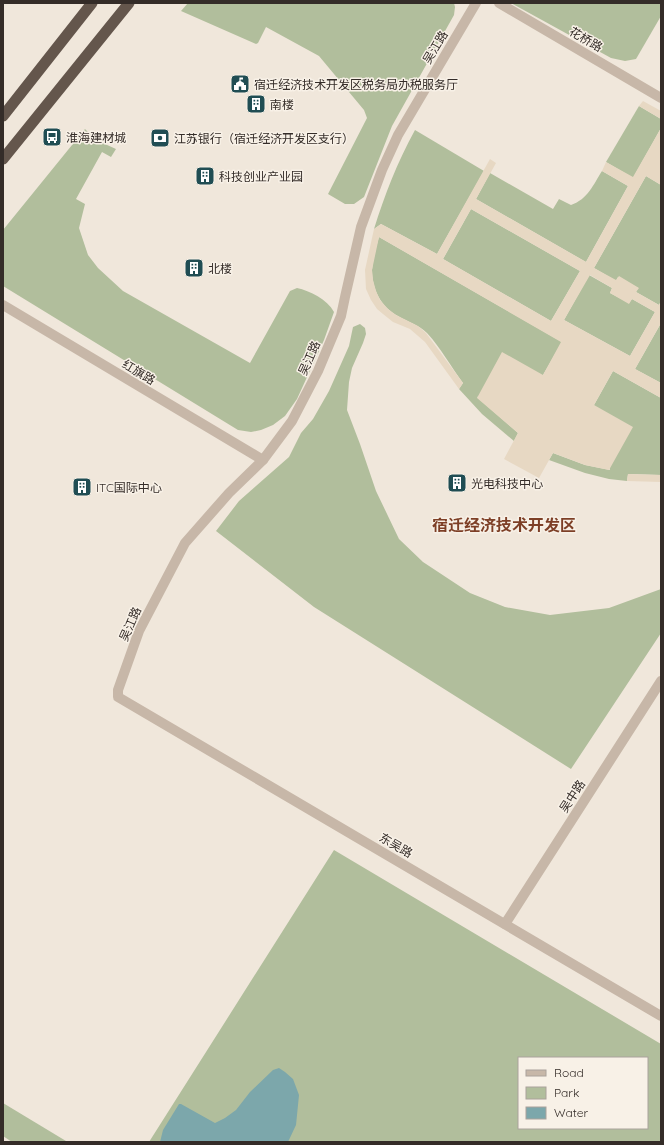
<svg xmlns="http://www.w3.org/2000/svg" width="664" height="1145" viewBox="0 0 664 1145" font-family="Quicksand,'Noto Sans SC',sans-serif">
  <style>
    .green { fill: #b1be9c; fill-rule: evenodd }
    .plaza { fill: #e7d8c3; fill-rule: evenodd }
    .water { fill: #7ca7ab }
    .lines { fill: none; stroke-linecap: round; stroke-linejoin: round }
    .minor { stroke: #c7b7a8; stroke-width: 10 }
    .tertiary { stroke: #c7b7a8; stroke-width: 10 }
    .trunk { stroke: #64564c; stroke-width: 11 }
    .labels { text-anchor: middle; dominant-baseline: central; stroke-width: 3; stroke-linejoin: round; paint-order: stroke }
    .street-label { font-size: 12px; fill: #342c28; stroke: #f8f1e7 }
    .poi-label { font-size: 12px; fill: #342c28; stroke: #f8f1e7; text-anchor: start }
    .district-label { font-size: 16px; font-weight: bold; fill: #7d3f26; stroke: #f8f1e7 }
  </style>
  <rect width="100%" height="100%" fill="#f0e7db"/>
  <g class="green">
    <path d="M 188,3 L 454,3 L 455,7 L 454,15 L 392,126 L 364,197 L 354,204 L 345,204 L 328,194 L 367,118 L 364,110 L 319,56 L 266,27 L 258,43 L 256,44 L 181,11 Z"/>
    <path d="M 511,3 L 661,3 L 661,16 L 636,59 L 625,61 L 611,58 Z"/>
    <path d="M 639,106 L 661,119 L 661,128 L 633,178 L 606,162 Z"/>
    <path d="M 85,129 L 96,140 L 116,149 L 111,157 L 102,152 L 76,199 L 85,204 L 79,228 L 88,255 L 98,268 L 123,291 L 250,363 L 290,291 L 297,288 C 310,291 327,299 334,312 L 324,340 L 297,399 L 285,416 L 273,425 L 261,430 L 251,432 L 238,430 L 3,286 L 3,230 Z"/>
    <path d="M 415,130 L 484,171 L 437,254 L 381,224 L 374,229 C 385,194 397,163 415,130 Z"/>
    <path d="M 602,171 L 628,186 L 586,262 L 476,199 L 490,173 L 553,209 L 559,199 L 571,205 C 588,199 593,185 602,171 Z"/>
    <path d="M 646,176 L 661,185 L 661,301 L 659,305 L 636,292 L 638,288 L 618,277 L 616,281 L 594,268 Z"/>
    <path d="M 471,209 L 580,271 L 551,321 L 443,259 Z"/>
    <path d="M 379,237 L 562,342 L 543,375 L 477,397 L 518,433 L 514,441 L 482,414 L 459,389 L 463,383 C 451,367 441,348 427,333 C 419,325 408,322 398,316 C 381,307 372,289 372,270 C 373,259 376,247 379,237 Z"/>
    <path d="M 589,275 L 612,288 L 610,293 L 629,303 L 632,299 L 655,312 L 630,356 L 564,320 Z"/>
    <path d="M 661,323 L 661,383 L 635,369 Z"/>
    <path d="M 360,324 L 365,328 L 366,334 L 363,343 L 352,368 L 349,382 L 347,410 L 360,444 L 376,491 L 399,539 L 423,562 L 470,593 L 505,607 L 550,615 L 609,608 L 661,589 L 661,633 L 571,769 L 314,607 L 216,531 L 239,501 L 289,457 L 301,433 L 313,419 L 329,391 L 349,346 L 353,327 Z"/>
    <path d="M 613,371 L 661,398 L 661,475 L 628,474 L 627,481 L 609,479 L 585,473 L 549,460 L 553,453 L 585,465 L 610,470 L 594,405 Z"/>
    <path d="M 334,850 L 661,1044 L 661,1142 L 149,1142 ZM 519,1058 L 647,1058 L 647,1128 L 519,1128 Z"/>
    <path d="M 3,1103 L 66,1141 L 65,1142 L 12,1142 L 3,1136 Z"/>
  </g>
  <g class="plaza">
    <path d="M 643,101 L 661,111 L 661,119 L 639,106 Z"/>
    <path d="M 661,128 L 661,185 L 646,176 L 594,268 L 616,280 L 619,276 L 639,288 L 636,292 L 659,305 L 661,301 L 661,323 L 635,369 L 661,383 L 661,398 L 613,371 L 594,405 L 633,427 L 609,470 L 585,465 L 553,453 L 539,478 L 504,459 L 518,433 L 477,398 L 502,352 L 543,375 L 561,342 L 379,237 L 372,270 L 373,280 L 376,291 L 380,300 L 388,309 L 396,315 L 418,326 L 426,333 L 463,383 L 459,389 L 425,342 L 410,329 L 393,322 L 383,314 L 377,309 L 371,300 L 366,289 L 365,270 L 374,229 L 381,224 L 437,254 L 490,159 L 496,163 L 476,199 L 586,262 L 628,186 L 602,171 L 606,162 L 633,177 ZM 471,209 L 580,271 L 551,321 L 443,259 ZM 590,275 L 612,288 L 610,293 L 629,304 L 632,299 L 655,312 L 630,356 L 564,320 Z"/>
    <path d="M 628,474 L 661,475 L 661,482 L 627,481 Z"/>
  </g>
  <path class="water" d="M 279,1068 L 285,1072 L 293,1079 L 299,1095 L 296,1125 L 288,1142 L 160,1142 L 163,1130 L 179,1104 L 181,1104 L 215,1123 L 225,1118 L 236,1110 L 250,1092 L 273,1070 Z"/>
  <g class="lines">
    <g class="minor">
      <path d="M 476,3 L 398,135 L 382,170 L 361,227 L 345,297 L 341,316 L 318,371 L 292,421 L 263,460 L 229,493 L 185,543 L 139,631 L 118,690 L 118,697 L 661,1016"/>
      <path d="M 499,3 L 661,98"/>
      <path d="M 505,924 L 661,681"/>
    </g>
    <path class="tertiary" d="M 3,305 L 263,460"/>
    <g class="trunk">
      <path d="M 3,116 L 92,3"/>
      <path d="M 3,159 L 129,3"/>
    </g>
  </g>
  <defs>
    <g id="civic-square" transform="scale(1)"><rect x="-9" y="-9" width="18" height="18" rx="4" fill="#204d53" stroke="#f8f1e7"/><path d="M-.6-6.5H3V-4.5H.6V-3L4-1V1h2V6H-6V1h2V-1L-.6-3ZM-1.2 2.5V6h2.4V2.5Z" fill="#fff"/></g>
    <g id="building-square" transform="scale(1)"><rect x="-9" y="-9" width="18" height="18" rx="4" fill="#204d53" stroke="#f8f1e7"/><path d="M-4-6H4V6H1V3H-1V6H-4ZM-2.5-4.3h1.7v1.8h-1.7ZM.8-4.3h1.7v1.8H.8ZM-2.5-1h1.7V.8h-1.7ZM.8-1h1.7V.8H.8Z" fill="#fff"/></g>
    <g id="bus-square" transform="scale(1)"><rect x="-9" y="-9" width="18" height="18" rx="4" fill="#204d53" stroke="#f8f1e7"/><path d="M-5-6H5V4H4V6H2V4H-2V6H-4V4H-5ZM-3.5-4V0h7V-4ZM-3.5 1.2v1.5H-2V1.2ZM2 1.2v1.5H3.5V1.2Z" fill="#fff"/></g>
    <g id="bank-square" transform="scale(1)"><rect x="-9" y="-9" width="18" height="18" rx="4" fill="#204d53" stroke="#f8f1e7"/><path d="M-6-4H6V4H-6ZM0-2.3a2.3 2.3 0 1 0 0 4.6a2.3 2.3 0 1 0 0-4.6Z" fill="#fff"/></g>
  </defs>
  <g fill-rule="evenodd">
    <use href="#civic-square" x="240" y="84"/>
    <use href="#building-square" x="256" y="104"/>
    <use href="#bus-square" x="52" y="137"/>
    <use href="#bank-square" x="160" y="138"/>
    <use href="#building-square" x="205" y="176"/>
    <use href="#building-square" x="194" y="268"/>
    <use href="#building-square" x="457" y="483"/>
    <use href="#building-square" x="82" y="487"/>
  </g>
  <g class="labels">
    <g class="street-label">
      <text transform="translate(586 39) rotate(30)">花桥路</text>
      <text transform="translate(435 47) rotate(-59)">吴江路</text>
      <text transform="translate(309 358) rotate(-66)">吴江路</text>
      <text transform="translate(139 372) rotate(31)">红旗路</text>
      <text transform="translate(130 624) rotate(-66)">吴江路</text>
      <text transform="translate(572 796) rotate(-57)">吴中路</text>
      <text transform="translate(396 845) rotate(30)">东吴路</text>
    </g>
    <g class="poi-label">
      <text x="254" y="84">宿迁经济技术开发区税务局办税服务厅</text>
      <text x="270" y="104">南楼</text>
      <text x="66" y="137">淮海建材城</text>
      <text x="174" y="138">江苏银行（宿迁经济开发区支行）</text>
      <text x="219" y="176">科技创业产业园</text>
      <text x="208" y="268">北楼</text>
      <text x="471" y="483">光电科技中心</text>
      <text x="96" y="487">ITC国际中心</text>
    </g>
    <g class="district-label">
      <text x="504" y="525">宿迁经济技术开发区</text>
    </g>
  </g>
  <rect width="664" height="1145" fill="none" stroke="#342c28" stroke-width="8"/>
  <rect x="518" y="1057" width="130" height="72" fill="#f8f1e7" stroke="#aaa29b"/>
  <rect x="526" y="1070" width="20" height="6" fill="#c7b7a8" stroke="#aaa29b"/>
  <text x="554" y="1077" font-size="12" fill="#342c28">Road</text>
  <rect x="526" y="1087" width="20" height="12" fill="#b1be9c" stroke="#aaa29b"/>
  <text x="554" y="1097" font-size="12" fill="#342c28">Park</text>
  <rect x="526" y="1107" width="20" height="12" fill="#7ca7ab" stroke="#aaa29b"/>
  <text x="554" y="1117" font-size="12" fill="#342c28">Water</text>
</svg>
